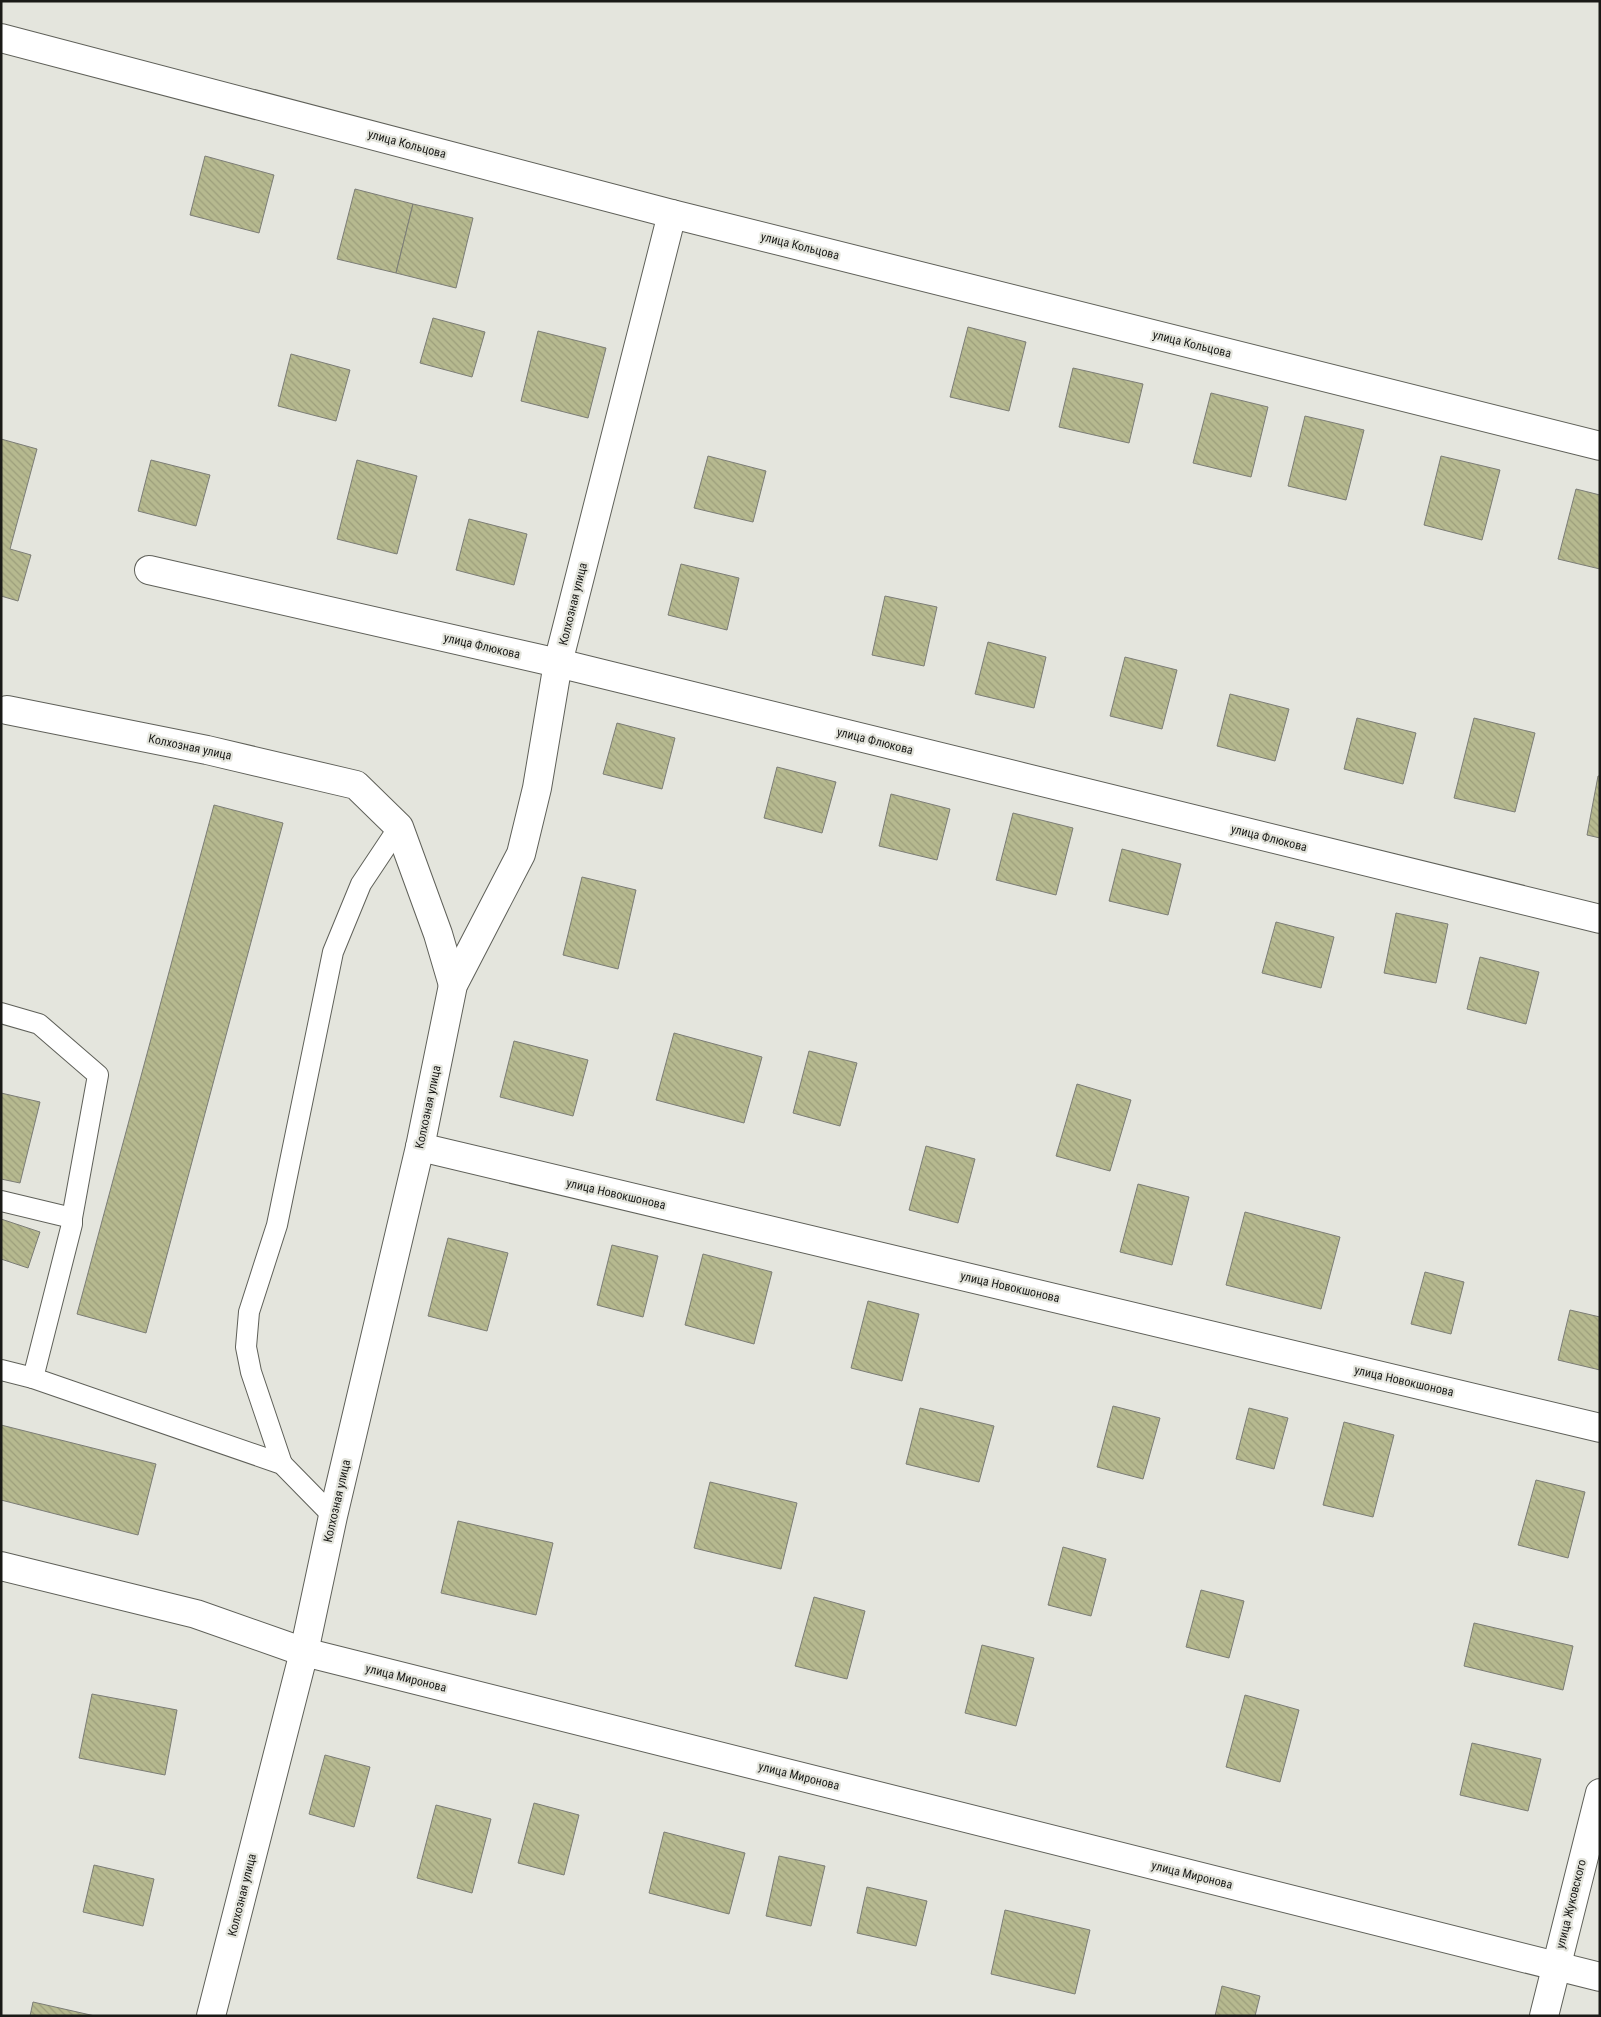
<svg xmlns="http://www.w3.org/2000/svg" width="1601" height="2017" viewBox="0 0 1601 2017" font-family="'Roboto Condensed',sans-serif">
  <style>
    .building { fill: url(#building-back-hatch); stroke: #7c7d76 }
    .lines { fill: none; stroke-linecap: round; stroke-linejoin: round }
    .service-casing { stroke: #5f6059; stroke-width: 22 }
    .minor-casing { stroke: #5f6059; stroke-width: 30 }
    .service { stroke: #fff; stroke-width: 20 }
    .minor { stroke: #fff; stroke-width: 28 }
    .labels { text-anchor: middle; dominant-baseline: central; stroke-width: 4.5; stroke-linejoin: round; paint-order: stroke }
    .street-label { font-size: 12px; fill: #1a1a17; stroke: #e4e5dd }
  </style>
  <defs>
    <pattern id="building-back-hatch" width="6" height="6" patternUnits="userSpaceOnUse" patternTransform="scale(1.25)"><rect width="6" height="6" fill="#b6b98f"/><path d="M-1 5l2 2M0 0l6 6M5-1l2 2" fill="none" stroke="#9c9e7b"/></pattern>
  </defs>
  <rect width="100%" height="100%" fill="#e4e5dd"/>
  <g class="building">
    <path d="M 205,156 L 274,175 L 259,233 L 190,215 Z"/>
    <path d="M 355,189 L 413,204 L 396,273 L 337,259 Z"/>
    <path d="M 413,204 L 473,218 L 456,288 L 396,273 Z"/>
    <path d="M 433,318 L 485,332 L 472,377 L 420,363 Z"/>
    <path d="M 968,327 L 1026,342 L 1009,411 L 950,397 Z"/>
    <path d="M 538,331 L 606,348 L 588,418 L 521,401 Z"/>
    <path d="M 291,354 L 350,370 L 336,421 L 278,406 Z"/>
    <path d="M 1073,368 L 1143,384 L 1129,443 L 1059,427 Z"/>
    <path d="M 1211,393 L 1268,407 L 1251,477 L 1193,463 Z"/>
    <path d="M 1305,416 L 1364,430 L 1346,500 L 1288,486 Z"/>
    <path d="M 1,439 L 37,449 L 10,549 L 31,555 L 18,601 L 1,596 Z"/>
    <path d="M 708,456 L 766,471 L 753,522 L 694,508 Z"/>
    <path d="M 1441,456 L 1500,470 L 1482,540 L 1424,525 Z"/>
    <path d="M 151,460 L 210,475 L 196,526 L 138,511 Z"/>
    <path d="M 357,460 L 417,476 L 397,554 L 337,539 Z"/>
    <path d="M 1576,489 L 1600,495 L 1600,569 L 1558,559 Z"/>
    <path d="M 469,519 L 527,534 L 514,585 L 456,570 Z"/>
    <path d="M 681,564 L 739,578 L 727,630 L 668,615 Z"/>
    <path d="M 885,596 L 937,607 L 924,666 L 872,655 Z"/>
    <path d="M 988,642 L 1046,657 L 1034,708 L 975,694 Z"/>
    <path d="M 1125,657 L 1177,670 L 1162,729 L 1110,716 Z"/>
    <path d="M 1230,694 L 1289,709 L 1275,761 L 1217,746 Z"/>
    <path d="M 1357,718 L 1416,733 L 1403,784 L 1344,769 Z"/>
    <path d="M 1474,718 L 1535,733 L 1515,812 L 1454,798 Z"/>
    <path d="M 617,723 L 675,738 L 662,789 L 603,774 Z"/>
    <path d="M 777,767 L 836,782 L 822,833 L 764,818 Z"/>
    <path d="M 1598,776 L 1600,776 L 1600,838 L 1587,835 Z"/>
    <path d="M 891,794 L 950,809 L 937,860 L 879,846 Z"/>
    <path d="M 214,805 L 283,823 L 146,1333 L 77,1314 Z"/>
    <path d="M 1013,813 L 1073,828 L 1056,895 L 996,880 Z"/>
    <path d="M 1122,849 L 1181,864 L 1168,915 L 1109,901 Z"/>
    <path d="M 582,877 L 636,890 L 618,969 L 563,955 Z"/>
    <path d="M 1396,913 L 1448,924 L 1436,983 L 1384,973 Z"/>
    <path d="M 1276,922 L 1334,937 L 1321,988 L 1262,973 Z"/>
    <path d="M 1480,957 L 1539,972 L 1526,1024 L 1467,1009 Z"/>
    <path d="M 674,1033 L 762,1057 L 744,1123 L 656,1100 Z"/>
    <path d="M 514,1041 L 588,1060 L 573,1116 L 500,1097 Z"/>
    <path d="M 809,1051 L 857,1063 L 840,1126 L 793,1113 Z"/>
    <path d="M 1077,1084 L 1131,1100 L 1110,1171 L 1056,1156 Z"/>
    <path d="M 1,1093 L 40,1102 L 20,1183 L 1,1179 Z"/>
    <path d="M 926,1146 L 975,1159 L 958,1223 L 909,1210 Z"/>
    <path d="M 1138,1184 L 1189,1197 L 1172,1265 L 1120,1252 Z"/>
    <path d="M 1245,1212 L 1340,1237 L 1321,1309 L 1226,1285 Z"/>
    <path d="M 1,1219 L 40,1232 L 28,1268 L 1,1259 Z"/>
    <path d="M 448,1238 L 508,1253 L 487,1331 L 428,1316 Z"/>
    <path d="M 612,1245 L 658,1256 L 643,1317 L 597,1305 Z"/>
    <path d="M 703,1254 L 772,1272 L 754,1344 L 685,1325 Z"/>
    <path d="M 1425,1272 L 1464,1282 L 1451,1334 L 1411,1324 Z"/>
    <path d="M 868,1301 L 919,1314 L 902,1381 L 851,1368 Z"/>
    <path d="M 1570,1310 L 1600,1317 L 1600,1370 L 1558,1360 Z"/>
    <path d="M 1113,1406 L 1160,1418 L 1143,1479 L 1097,1467 Z"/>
    <path d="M 920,1408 L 994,1426 L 979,1482 L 906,1464 Z"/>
    <path d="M 1249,1408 L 1288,1418 L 1274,1469 L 1236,1459 Z"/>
    <path d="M 1344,1422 L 1394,1435 L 1373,1517 L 1323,1505 Z"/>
    <path d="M 1,1425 L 156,1464 L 138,1535 L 1,1500 Z"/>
    <path d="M 1536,1480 L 1585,1492 L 1568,1558 L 1518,1545 Z"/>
    <path d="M 710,1482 L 797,1503 L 781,1569 L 694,1548 Z"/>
    <path d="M 458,1521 L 553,1543 L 536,1615 L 441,1593 Z"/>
    <path d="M 1063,1547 L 1106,1559 L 1091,1616 L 1048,1605 Z"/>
    <path d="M 1201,1590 L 1244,1601 L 1229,1658 L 1186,1647 Z"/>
    <path d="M 814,1597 L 865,1611 L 847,1679 L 795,1666 Z"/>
    <path d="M 1474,1623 L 1573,1646 L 1563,1690 L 1464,1666 Z"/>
    <path d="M 982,1645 L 1034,1658 L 1016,1726 L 965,1713 Z"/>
    <path d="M 92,1694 L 177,1710 L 165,1775 L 79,1758 Z"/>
    <path d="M 1245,1695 L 1299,1710 L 1280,1782 L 1226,1767 Z"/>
    <path d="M 1472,1743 L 1541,1759 L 1528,1811 L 1460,1795 Z"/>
    <path d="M 325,1755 L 370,1767 L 354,1827 L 309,1814 Z"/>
    <path d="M 534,1803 L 579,1815 L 564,1875 L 518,1863 Z"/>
    <path d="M 436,1805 L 491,1819 L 472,1893 L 417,1878 Z"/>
    <path d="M 664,1832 L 745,1853 L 729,1914 L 649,1893 Z"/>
    <path d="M 779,1856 L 825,1866 L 811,1926 L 766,1916 Z"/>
    <path d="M 94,1865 L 154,1879 L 143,1926 L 83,1912 Z"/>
    <path d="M 867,1887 L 927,1901 L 916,1946 L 857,1933 Z"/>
    <path d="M 1005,1910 L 1090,1930 L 1075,1994 L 991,1974 Z"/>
    <path d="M 1222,1986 L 1260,1996 L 1255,2016 L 1215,2016 Z"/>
    <path d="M 33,2002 L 95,2016 L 30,2016 Z"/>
  </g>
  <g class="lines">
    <g class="service-casing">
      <g id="service">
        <path d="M 1,1013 L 39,1024 L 98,1075 L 72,1218"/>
        <path d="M 1,1201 L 72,1218 L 72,1224 L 33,1378 L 282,1464 L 333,1516"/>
        <path d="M 1,1370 L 33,1378"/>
        <path d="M 282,1464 L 251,1372 L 246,1347 L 249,1312 L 277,1225 L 333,952 L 361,884 L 399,827"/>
      </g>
    </g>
    <g class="minor-casing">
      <g id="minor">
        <path d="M 1,38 L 672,214 L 1600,446"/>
        <path d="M 149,570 L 558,663 L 1600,919"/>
        <path d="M 7,710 L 207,750 L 356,785 L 399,827 L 438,934 L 453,985"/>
        <path d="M 420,1147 L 1600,1428"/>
        <path d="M 1,1566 L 196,1614 L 304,1652 L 1600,1977"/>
        <path d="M 211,2016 L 304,1652 L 333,1516 L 420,1147 L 453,985 L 521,854 L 537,788 L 558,663 L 672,214"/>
        <path d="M 1544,2016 L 1600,1793"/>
      </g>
    </g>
    <use href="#service" class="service"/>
    <use href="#minor" class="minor"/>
  </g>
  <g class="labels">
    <g class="street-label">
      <text transform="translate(407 144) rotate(15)">улица Кольцова</text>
      <text transform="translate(800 246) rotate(14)">улица Кольцова</text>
      <text transform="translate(1192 344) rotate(14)">улица Кольцова</text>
      <text transform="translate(573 604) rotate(-76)">Колхозная улица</text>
      <text transform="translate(482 646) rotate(13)">улица Флюкова</text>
      <text transform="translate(875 741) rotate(14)">улица Флюкова</text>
      <text transform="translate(190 747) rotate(12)">Колхозная улица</text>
      <text transform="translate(1269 838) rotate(14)">улица Флюкова</text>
      <text transform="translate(428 1107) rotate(-78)">Колхозная улица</text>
      <text transform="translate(616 1194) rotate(13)">улица Новокшонова</text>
      <text transform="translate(1010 1287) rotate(13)">улица Новокшонова</text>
      <text transform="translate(1404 1381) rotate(13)">улица Новокшонова</text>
      <text transform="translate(337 1501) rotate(-77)">Колхозная улица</text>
      <text transform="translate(406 1678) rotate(14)">улица Миронова</text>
      <text transform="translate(799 1776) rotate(14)">улица Миронова</text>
      <text transform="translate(1192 1875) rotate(14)">улица Миронова</text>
      <text transform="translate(242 1895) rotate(-76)">Колхозная улица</text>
      <text transform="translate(1571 1904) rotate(-76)">улица Жуковского</text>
    </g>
  </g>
  <rect width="1601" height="2017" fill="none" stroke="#1a1a17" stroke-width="5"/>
</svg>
